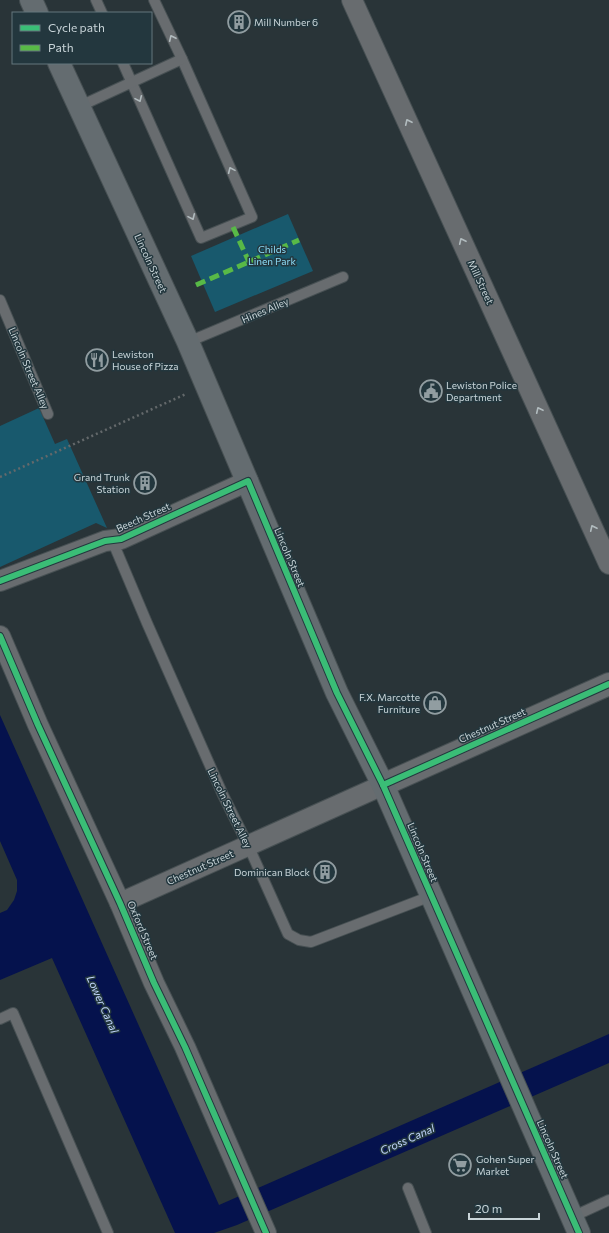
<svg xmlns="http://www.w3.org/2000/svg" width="609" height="1233" viewBox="0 0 609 1233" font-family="Commissioner,sans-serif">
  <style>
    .green { fill: #18596d }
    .water { fill: #05124d }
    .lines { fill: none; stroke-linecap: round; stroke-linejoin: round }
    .service-casing { stroke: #475053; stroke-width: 12 }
    .minor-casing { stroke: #475053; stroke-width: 22 }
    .tertiary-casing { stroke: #475053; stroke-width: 24 }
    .trunk-casing { stroke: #475053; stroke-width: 24 }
    .path { stroke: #64696b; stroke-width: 2.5; stroke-dasharray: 2 3; stroke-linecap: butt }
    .service { stroke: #686c6f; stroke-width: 10 }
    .minor { stroke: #686c6f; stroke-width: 20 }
    .tertiary { stroke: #686c6f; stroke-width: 22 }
    .trunk { stroke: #646c70; stroke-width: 22 }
    .quiet { stroke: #58b947; stroke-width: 5; stroke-dasharray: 10 5; stroke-linecap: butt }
    .cycleway-casing { stroke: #23373e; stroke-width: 8 }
    .cycleway { stroke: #3abd76; stroke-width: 6 }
    .oneway { stroke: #b1bbbe }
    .labels { text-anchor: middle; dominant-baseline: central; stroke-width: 3; stroke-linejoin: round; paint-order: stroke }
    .poi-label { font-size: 10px; fill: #c9d5d9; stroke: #23373e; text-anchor: start }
    .park-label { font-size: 10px; fill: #8edffb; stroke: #23373e }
    .street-label { font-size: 10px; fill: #c9d5d9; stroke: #23373e }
    .water-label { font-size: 11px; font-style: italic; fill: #c0d4fb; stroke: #23373e }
  </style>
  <rect width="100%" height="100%" fill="#293438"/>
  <g class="green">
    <path d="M 288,214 L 313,271 L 215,312 L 191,256 Z"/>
    <path d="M 39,408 L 55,444 L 67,439 L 107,528 L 96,523 L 0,567 L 0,426 Z"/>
  </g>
  <path class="water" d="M 0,715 L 219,1205 L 609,1034 L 609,1063 L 237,1225 L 214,1233 L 175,1233 L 52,958 L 0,980 L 0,913 L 7,910 L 14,900 L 17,891 L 17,880 L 0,841 Z"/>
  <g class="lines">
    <g class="service-casing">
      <g id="service">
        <path d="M 96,0 L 102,13"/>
        <path d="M 123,63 L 201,238 L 252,217 L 182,59 L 154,0"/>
        <path d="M 78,107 L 182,59"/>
        <path d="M 0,300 L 48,414"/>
        <path d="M 188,342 L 343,277"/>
        <path d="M 112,540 L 147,623 L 223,795 L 248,845 L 288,934 L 299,940 L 311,942 L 431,896"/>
        <path d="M 0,1019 L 13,1013 L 108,1233"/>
        <path d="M 408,1188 L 426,1233"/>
        <path d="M 572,1217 L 609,1200"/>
      </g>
    </g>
    <g class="minor-casing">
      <g id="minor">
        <path d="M 352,0 L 609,564"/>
        <path d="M 0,581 L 105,541 L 121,539 L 248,481"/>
        <path d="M 0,636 L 38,725 L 120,903 L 154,983 L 185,1047 L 266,1233"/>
        <path d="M 120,903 L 383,785"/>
      </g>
    </g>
    <g class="tertiary-casing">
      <path id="tertiary" d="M 383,785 L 609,684"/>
    </g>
    <g class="trunk-casing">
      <g id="trunk">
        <path d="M 31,0 L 37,13"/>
        <path d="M 59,63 L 188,342 L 337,693 L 383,785 L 579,1233"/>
      </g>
    </g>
    <path class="path" d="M 0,477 L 186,394"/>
    <use href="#service" class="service"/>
    <use href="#minor" class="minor"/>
    <use href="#tertiary" class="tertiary"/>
    <use href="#trunk" class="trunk"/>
    <g class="quiet">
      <path d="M 233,227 L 249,262"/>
      <path d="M 196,285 L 299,240"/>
    </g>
    <g class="cycleway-casing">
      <g id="cycleway">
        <path d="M 0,581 L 105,541 L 121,539 L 248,481 L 337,693 L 383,785 L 579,1233"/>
        <path d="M 0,636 L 38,725 L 120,903 L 154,983 L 185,1047 L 266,1233"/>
        <path d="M 383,785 L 609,684"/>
      </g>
    </g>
    <use href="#cycleway" class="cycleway"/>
  </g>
  <defs><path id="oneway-chevron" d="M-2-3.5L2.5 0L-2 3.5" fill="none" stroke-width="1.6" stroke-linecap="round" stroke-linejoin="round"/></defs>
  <g class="oneway">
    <use href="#oneway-chevron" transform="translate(172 38) rotate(-115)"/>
    <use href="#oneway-chevron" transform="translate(139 99) rotate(66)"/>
    <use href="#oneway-chevron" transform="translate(408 122) rotate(-115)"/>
    <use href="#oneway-chevron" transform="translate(231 170) rotate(-114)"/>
    <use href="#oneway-chevron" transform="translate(192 217) rotate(66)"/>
    <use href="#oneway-chevron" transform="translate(462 241) rotate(-115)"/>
    <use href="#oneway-chevron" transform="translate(539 410) rotate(-115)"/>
    <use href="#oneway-chevron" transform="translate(593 528) rotate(-115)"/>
  </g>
  <defs>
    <g id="building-ring" transform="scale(1.15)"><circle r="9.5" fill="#23373e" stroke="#919da1" stroke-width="1.5"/><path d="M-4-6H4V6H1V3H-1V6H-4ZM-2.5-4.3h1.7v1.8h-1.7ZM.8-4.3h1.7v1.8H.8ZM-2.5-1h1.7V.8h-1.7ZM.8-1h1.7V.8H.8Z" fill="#919da1"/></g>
    <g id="restaurant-ring" transform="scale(1.15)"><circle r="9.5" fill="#23373e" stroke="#919da1" stroke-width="1.5"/><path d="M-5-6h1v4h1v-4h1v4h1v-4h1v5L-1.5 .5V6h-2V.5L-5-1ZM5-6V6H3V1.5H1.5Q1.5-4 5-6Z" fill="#919da1"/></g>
    <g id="civic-ring" transform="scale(1.15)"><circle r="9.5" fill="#23373e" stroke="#919da1" stroke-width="1.5"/><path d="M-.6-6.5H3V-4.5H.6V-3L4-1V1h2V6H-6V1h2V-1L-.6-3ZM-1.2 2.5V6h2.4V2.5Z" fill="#919da1"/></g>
    <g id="shop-ring" transform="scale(1.15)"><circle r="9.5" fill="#23373e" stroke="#919da1" stroke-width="1.5"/><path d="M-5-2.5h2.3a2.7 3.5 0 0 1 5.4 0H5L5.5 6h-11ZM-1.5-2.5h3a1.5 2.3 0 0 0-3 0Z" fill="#919da1"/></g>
    <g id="supermarket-ring" transform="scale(1.15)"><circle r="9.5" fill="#23373e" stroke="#919da1" stroke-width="1.5"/><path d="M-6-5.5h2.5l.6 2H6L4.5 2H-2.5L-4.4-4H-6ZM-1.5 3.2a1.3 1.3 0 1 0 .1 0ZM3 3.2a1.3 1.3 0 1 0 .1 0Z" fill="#919da1"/></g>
  </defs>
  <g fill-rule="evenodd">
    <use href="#building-ring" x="239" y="22"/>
    <use href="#restaurant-ring" x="97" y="360"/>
    <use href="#civic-ring" x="431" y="391"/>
    <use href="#building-ring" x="145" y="483"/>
    <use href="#shop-ring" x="435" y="703"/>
    <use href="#building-ring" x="325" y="872"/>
    <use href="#supermarket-ring" x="460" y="1165"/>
  </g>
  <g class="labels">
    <g class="poi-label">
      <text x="254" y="22">Mill Number 6</text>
      <text x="112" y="354">Lewiston<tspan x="112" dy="12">House of Pizza</tspan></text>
      <text x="446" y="385">Lewiston Police<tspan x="446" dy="12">Department</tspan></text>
      <text x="130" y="477" text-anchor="end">Grand Trunk<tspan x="130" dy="12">Station</tspan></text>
      <text x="420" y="697" text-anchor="end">F.X. Marcotte<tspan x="420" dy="12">Furniture</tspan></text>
      <text x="310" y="872" text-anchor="end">Dominican Block</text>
      <text x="476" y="1159">Gohen Super<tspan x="476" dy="12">Market</tspan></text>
    </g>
    <g class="park-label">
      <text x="272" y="249">Childs<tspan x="272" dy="12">Linen Park</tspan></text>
    </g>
    <g class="street-label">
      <text transform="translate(151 263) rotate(65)">Lincoln Street</text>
      <text transform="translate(481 282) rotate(65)">Mill Street</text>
      <text transform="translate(265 310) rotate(-23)">Hines Alley</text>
      <text transform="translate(29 368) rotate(67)">Lincoln Street Alley</text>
      <text transform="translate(143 517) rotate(-24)">Beech Street</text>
      <text transform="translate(290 557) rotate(67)">Lincoln Street</text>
      <text transform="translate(492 725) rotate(-24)">Chestnut Street</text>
      <text transform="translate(230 808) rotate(64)">Lincoln Street Alley</text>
      <text transform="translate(423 852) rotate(67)">Lincoln Street</text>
      <text transform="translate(200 867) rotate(-24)">Chestnut Street</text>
      <text transform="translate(143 930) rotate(67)">Oxford Street</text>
      <text transform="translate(553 1149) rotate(66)">Lincoln Street</text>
    </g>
    <g class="water-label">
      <text transform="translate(103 1004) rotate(66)">Lower Canal</text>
      <text transform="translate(407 1139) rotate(-24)">Cross Canal</text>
    </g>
  </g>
  <rect x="12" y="12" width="140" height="52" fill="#23373e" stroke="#65767c"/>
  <rect x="20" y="25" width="20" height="6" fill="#3abd76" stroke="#65767c"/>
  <text x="48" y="32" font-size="12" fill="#c9d5d9">Cycle path</text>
  <rect x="20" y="45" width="20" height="6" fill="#58b947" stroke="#65767c"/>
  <text x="48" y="52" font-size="12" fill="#c9d5d9">Path</text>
  <path d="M469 1213v6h70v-6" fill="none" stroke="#c9d5d9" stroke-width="2"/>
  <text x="475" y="1213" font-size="12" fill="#c9d5d9" stroke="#23373e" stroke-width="3" paint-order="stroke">20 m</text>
</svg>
